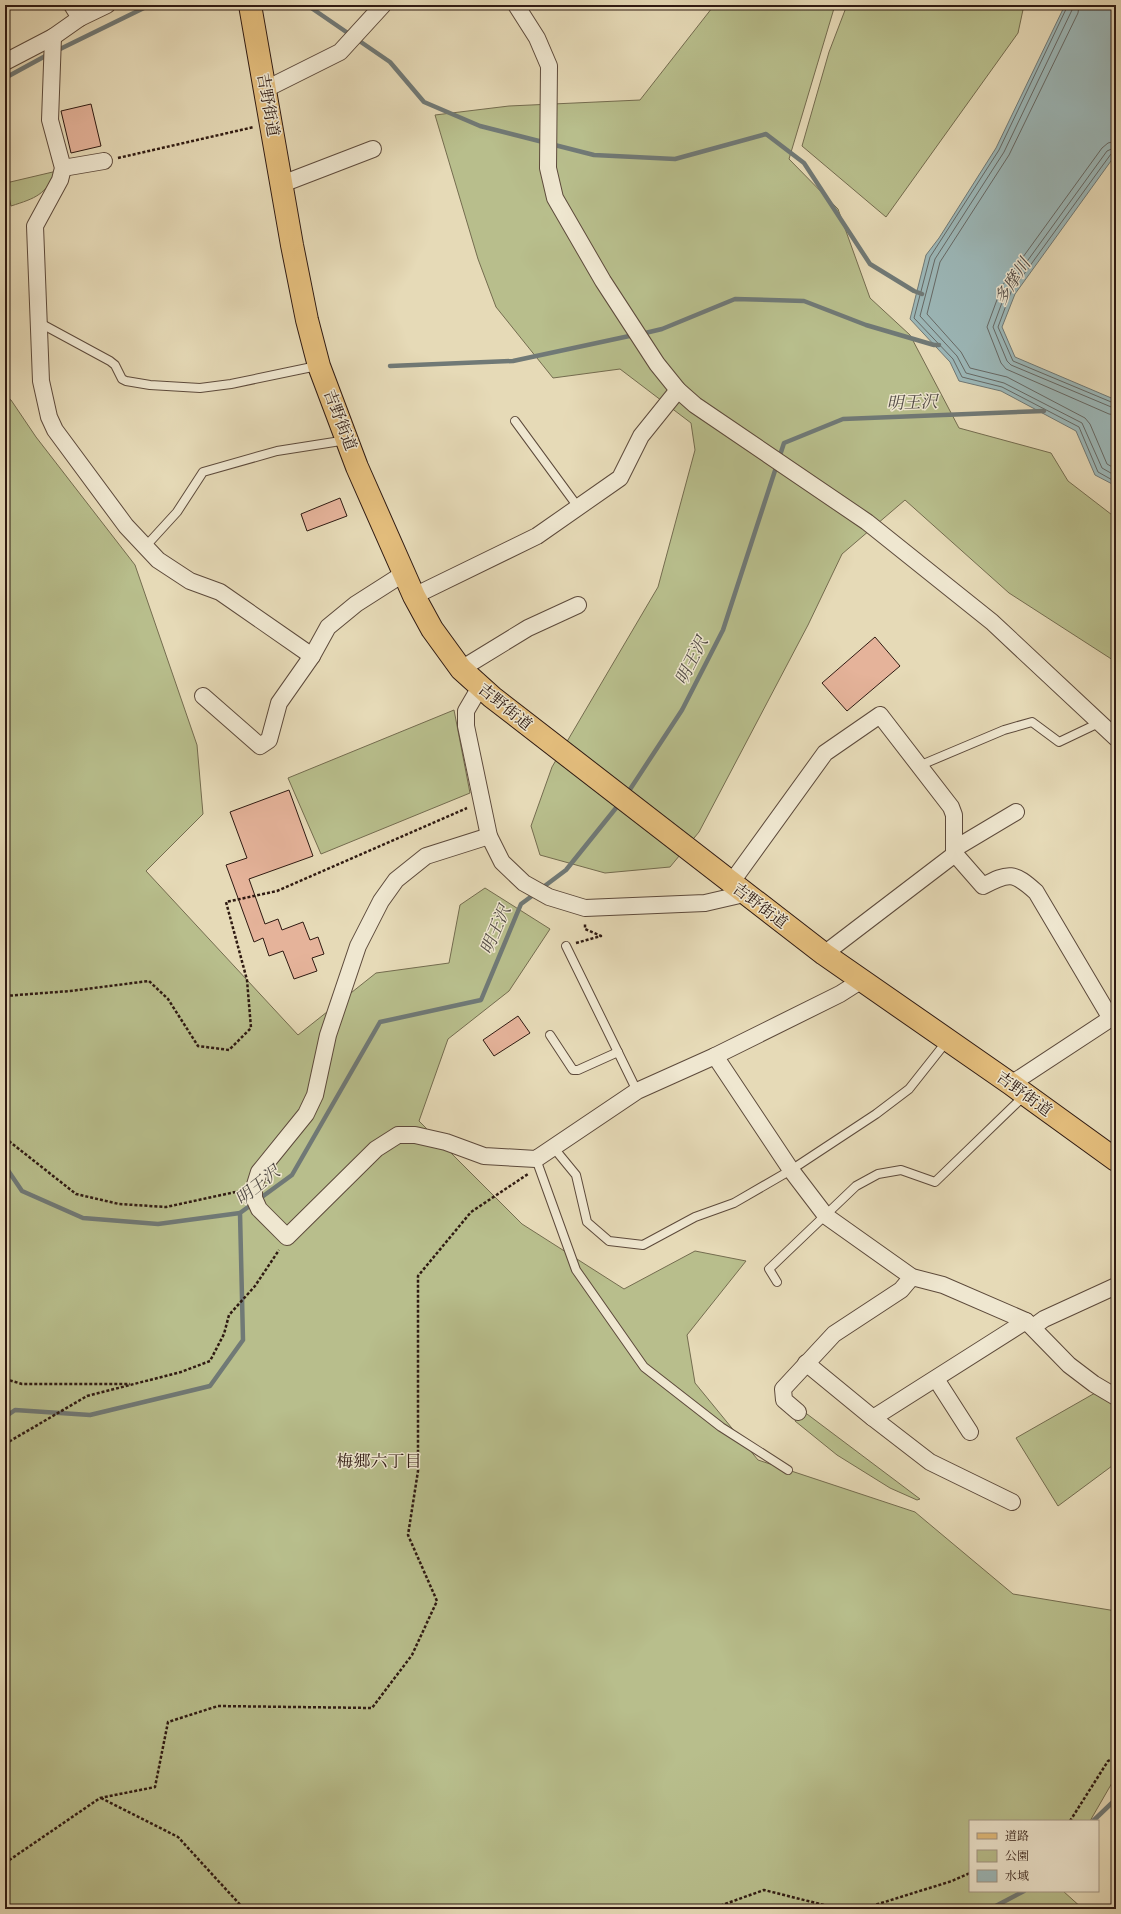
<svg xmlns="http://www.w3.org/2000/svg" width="1121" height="1914" font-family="'Libre Bodoni','Noto Serif JP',serif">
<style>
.green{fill:#b8be8c;stroke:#746c4f}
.water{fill:#9cb8b9;stroke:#707976}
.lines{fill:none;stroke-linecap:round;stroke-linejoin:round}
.shore{stroke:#666966;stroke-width:1}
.stream{stroke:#707976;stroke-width:4.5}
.building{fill:#e5b39a;stroke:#2f1a12}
.service-casing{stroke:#5d4a3b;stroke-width:10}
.minor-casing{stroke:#5d4a3b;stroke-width:18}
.primary-casing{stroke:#2f1a12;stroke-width:24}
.path{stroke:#2f1a12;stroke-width:2.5;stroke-dasharray:3 2;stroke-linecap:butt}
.service{stroke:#efe7d0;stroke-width:8}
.minor{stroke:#efe7d0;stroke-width:16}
.primary{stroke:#e3bd7c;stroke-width:22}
.labels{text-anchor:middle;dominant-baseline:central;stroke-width:3;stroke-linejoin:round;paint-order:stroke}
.street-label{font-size:16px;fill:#2f1a12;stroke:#efe7d0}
.water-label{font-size:17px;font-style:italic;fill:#504944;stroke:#efe7d0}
.neighbourhood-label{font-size:17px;fill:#2f1a12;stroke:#efe7d0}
</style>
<rect width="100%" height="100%" fill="#e6dab7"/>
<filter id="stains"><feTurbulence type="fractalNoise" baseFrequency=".005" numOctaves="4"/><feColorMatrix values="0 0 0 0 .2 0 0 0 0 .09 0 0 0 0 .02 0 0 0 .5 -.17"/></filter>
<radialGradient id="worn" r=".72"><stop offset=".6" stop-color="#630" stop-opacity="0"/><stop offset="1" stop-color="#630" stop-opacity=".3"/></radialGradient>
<g class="green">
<path d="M 712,5 L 835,5 L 789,159 L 838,209 L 870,298 L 910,335 L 959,428 L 1051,453 L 1068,481 L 1116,518 L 1116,662 L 1009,593 L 905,500 L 842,554 L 808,625 L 699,832 L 670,867 L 605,873 L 540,855 L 531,826 L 552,767 L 658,587 L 695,450 L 691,423 L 620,369 L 553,378 L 496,307 L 478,259 L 435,115 L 509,106 L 640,100 L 712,8 Z"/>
<path d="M 847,5 L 1024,5 L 1018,33 L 886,217 L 802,146 L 829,52 Z"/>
<path d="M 57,171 C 45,195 36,198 11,206 L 6,183 Z"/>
<path d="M 5,396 L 11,400 L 36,437 L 135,565 L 197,745 L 203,814 L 146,871 L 298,1035 L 376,973 L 449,963 L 460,905 L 485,888 L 550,929 L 509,991 L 448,1039 L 419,1121 L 522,1224 L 624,1289 L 695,1251 L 746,1261 L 687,1335 L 695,1383 L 758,1460 L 915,1512 L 1013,1594 L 1116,1611 L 1116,1776 L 1090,1821 L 970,1821 L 970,1891 L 1063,1891 L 1083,1909 L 5,1909 Z"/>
<path d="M 454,710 L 470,793 L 321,854 L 288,778 Z"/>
<path d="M 1095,1393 L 1116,1406 L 1116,1463 L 1058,1506 L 1016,1438 Z"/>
<path d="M 803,1411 L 920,1499 L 917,1500 L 890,1488 L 837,1455 L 795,1421 Z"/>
</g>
<path class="water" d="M 1065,5 L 1116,5 L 1116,154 L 1015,294 L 1002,327 L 1015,357 L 1116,400 L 1116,486 L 1095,475 L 1076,431 L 1001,391 L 959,381 L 950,362 L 910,319 L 926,255 L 939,238 L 996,148 Z"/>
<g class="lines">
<g class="shore">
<path d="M 1068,5 L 999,150 L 930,257 L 914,318 L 953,359 L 962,377 L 1002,387 L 1079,427 L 1098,472 L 1116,482"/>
<path d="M 1073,5 L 1072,10 L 1004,152 L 935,259 L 920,316 L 957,356 L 966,373 L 1004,383 L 1082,423 L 1102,468 L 1116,476"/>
<path d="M 1079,5 L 1078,13 L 1009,155 L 940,262 L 927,314 L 961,352 L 970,368 L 1007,377 L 1085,418 L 1090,424 L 1107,464 L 1116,469"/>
<path d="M 1116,141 L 1108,143 L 1102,148 L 1002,286 L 987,327 L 1001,363 L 1006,369 L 1109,414 L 1116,415"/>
<path d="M 1116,147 L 1107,151 L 1007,289 L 993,327 L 1007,361 L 1011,365 L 1116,409"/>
<path d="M 1116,152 L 1111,154 L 1100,169 L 1011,292 L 998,327 L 1013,361 L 1116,404"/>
</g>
<g class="stream">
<path d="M 307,5 L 390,62 L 424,102 L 480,126 L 594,155 L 675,159 L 766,134 L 804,163 L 870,264 L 914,291 L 922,294"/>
<path d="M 56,51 L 150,5"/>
<path d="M 5,78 L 49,54"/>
<path d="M 641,334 L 662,329 L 735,299 L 804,301 L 866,325 L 934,345 L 939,345"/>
<path d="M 390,366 L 513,361 L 634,335"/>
<path d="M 627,794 L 682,710 L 723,630 L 784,443 L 843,419 L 1044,411"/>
<path d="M 542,888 L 566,870 L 620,803"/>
<path d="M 5,1166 L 22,1191 L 83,1218 L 158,1224 L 240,1213"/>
<path d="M 5,1417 L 15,1410 L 90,1415 L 210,1386 L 243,1340 L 240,1213 L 292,1175 L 380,1022 L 481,1000 L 521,904 L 536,893"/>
<path d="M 1093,1821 L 1116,1799"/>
<path d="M 990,1909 L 1024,1891"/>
</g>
</g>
<g class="building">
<path d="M 91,104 L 101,146 L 71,153 L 61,111 Z"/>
<path d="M 340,498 L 347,516 L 307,531 L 301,514 Z"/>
<path d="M 875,637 L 900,666 L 847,711 L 822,683 Z"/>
<path d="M 289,790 L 313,856 L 249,879 L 265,924 L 278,919 L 282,930 L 303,922 L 310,940 L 318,937 L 324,954 L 312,958 L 317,971 L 294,979 L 283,951 L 269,956 L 263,938 L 254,942 L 226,865 L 247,858 L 230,812 Z"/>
<path d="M 518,1016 L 530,1033 L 494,1056 L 483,1040 Z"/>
</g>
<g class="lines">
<g class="service-casing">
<g id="service">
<path d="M 38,322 L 110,361 L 115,365 L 122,379 L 126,381 L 150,385 L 200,388 L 231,384 L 317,366"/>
<path d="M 515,421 L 578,507"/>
<path d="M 145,547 L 177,512 L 203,472 L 277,451 L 347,440"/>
<path d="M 921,765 L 1004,730 L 1032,722 L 1059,742 L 1101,722"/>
<path d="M 566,946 L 637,1091"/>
<path d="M 550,1035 L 573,1070 L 578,1070 L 618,1052"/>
<path d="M 553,1147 L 576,1175 L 587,1222 L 609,1241 L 643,1245 L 695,1217 L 734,1203 L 791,1170 L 876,1114 L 909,1089 L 947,1041"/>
<path d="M 536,1159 L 576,1270 L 644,1367 L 721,1427 L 788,1470"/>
<path d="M 777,1282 L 769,1269 L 856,1186 L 878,1174 L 901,1170 L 935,1182 L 1024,1096"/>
</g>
</g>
<g class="minor-casing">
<g id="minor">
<path d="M 72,5 L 80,18"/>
<path d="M 516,5 L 537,38 L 549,66 L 548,168 L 555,198 L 603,281 L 657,364 L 678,390 L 695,405 L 867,522 L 992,622 L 1116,738"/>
<path d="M 53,37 L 50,120 L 63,168 L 60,180 L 35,226 L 41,381 L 49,417 L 55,430 L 126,526 L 158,560 L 190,581 L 220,592 L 312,656 L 328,627 L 356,604 L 403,574"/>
<path d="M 5,62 L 53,37 L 80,18 L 107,5"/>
<path d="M 266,89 L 340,52 L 383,5"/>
<path d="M 63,168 L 104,161"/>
<path d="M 282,184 L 373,149"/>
<path d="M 414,596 L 537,536 L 620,478 L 641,436 L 678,390"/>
<path d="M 461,669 L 528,628 L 578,605"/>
<path d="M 480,687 L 466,711 L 466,726 L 489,836 L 502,862 L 524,883 L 549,897 L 585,908 L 705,903 L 744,894"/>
<path d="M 203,696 L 260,746 L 269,740 L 279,703 L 312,656"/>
<path d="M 489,836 L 426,856 L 396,880 L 381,901 L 358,946 L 328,1035 L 315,1095 L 306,1114 L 259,1172 L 254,1188 L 254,1198 L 259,1209 L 287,1237 L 376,1149 L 398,1135 L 415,1135 L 446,1142 L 484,1156 L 536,1159 L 637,1091 L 715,1056 L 840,994 L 862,980"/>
<path d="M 954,849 L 1016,812"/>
<path d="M 731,883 L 825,753 L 880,715 L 951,807 L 954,815 L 954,849 L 955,854 L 983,886 C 1009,872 1014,872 1036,892 L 1110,1017"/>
<path d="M 824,954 L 955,854"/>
<path d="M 715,1056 L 791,1170 L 826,1216 L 912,1277 L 943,1285 L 1026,1321 L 1069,1365 L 1094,1384 L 1116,1397"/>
<path d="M 1011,1084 L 1116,1015"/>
<path d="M 1033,1327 L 1044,1319 L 1116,1286"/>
<path d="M 806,1363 L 873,1418 L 930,1462 L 1012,1502"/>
<path d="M 936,1379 L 970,1432"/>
<path d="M 798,1412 L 784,1400 L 783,1389 L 834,1334 L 901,1290 L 912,1277"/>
<path d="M 873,1418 L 1026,1321"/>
</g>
</g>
<g class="primary-casing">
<path id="primary" d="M 250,5 L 292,245 L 307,320 L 319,366 L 357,467 L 414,596 L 432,629 L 461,669 L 492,697 L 824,954 L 1011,1084 L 1116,1160"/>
</g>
<g class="path">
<path d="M 118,158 L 254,127"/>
<path d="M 576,943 L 601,936 L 585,929 L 585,923"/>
<path d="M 5,996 L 70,991 L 149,981 L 168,999 L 198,1046 L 229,1050 L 251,1028 L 247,980 L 226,902 L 277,891 L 467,808"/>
<path d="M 5,1138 L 76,1194 L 119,1204 L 166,1207 L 240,1191"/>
<path d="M 5,1379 L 22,1384 L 130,1384"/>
<path d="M 5,1444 L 87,1396 L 181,1372 L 210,1361 L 224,1334 L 229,1315 L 255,1286 L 279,1250"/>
<path d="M 101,1798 L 178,1837 L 244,1909"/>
<path d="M 1070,1821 L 1108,1761 L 1116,1757"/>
<path d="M 5,1863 L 100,1798 L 155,1787 L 168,1722 L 218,1706 L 372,1708 L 412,1655 L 437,1601 L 408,1535 L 418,1471 L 418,1276 L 471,1212 L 528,1174"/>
<path d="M 711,1909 L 764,1890 L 840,1909"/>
<path d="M 862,1909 L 952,1881 L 970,1873"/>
</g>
<use href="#service" class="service"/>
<use href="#minor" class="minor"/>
<use href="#primary" class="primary"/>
</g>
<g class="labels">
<g class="street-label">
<text transform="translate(268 105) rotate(80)">吉野街道</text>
<text transform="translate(340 420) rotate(69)">吉野街道</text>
<text transform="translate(505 707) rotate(39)">吉野街道</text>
<text transform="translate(760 906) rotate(37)">吉野街道</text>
<text transform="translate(1024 1094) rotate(36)">吉野街道</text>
</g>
<g class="water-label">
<text transform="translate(1013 282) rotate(-57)">多摩川</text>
<text transform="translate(912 403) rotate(-2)">明王沢</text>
<text transform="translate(692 661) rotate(-63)">明王沢</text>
<text transform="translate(496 930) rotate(-67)">明王沢</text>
<text transform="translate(258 1186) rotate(-39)">明王沢</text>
</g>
<g class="neighbourhood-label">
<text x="379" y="1462">梅郷六丁目</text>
</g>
</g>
<rect width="1121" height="1914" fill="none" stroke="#e6dab7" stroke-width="20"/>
<rect x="6" y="6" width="1109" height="1902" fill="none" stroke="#2f1a12" stroke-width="2"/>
<rect x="10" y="10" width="1101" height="1894" fill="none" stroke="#2f1a12"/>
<rect x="969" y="1820" width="130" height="72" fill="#efe7d0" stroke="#a29584"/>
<rect x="977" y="1833" width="20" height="6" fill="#e3bd7c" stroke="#a29584"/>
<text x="1005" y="1840" font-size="12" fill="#2f1a12">道路</text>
<rect x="977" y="1850" width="20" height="12" fill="#b8be8c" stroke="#a29584"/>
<text x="1005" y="1860" font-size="12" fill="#2f1a12">公園</text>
<rect x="977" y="1870" width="20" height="12" fill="#9cb8b9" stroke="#a29584"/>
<text x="1005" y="1880" font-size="12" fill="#2f1a12">水域</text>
<rect width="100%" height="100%" filter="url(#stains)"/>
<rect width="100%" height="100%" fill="url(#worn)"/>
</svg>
